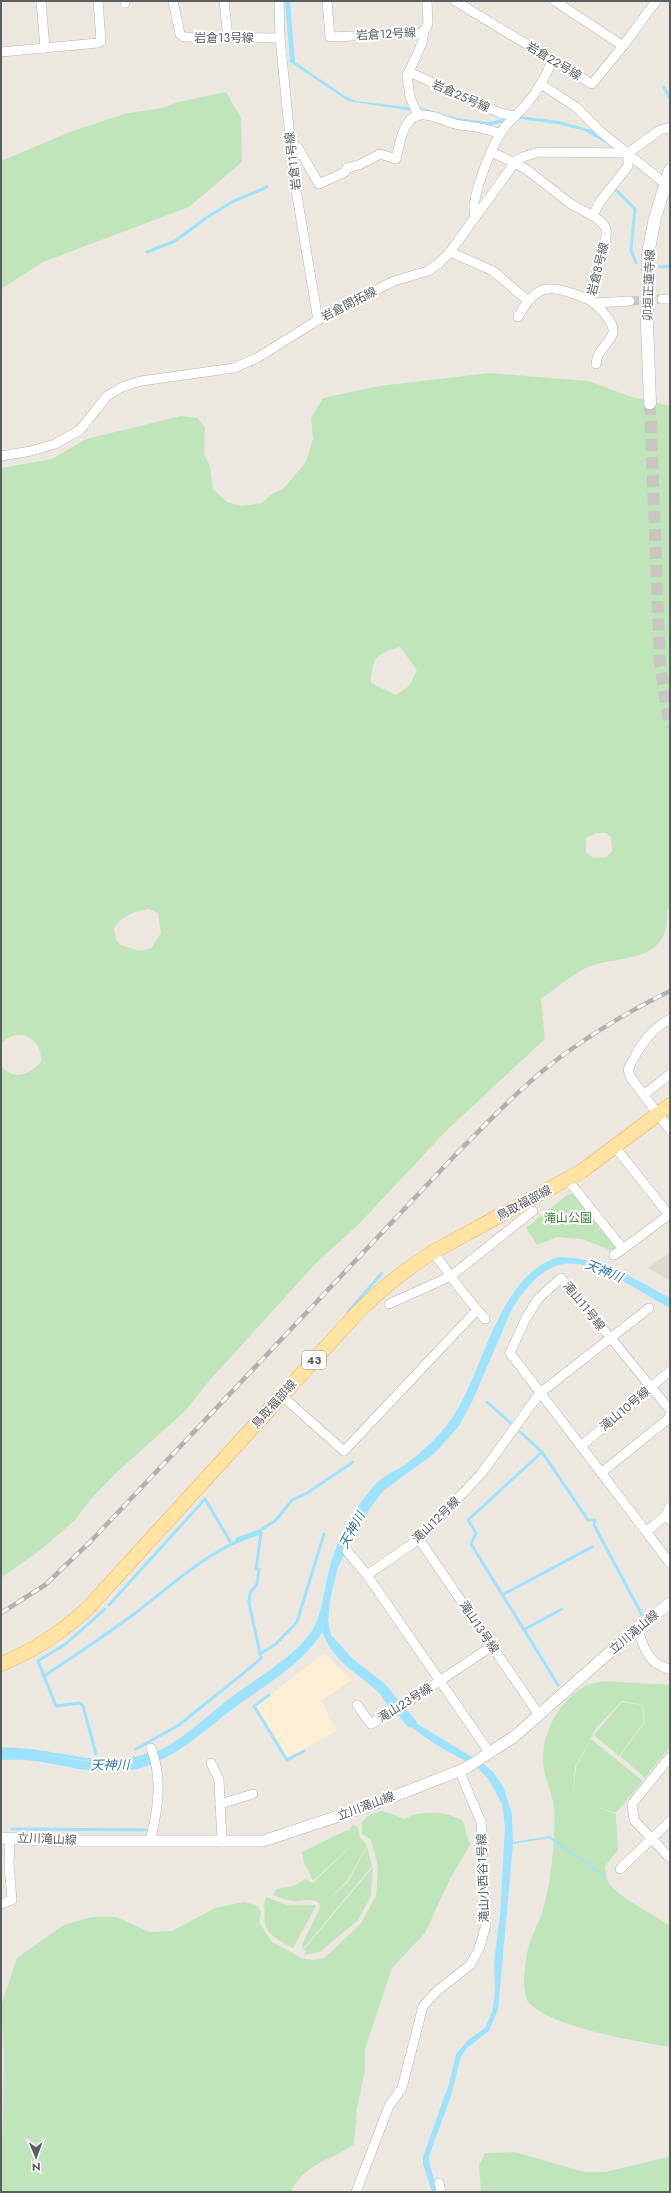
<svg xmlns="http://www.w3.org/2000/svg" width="671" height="2193" font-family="Jost,'Noto Sans JP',sans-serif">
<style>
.commercial{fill:#feeed3}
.education{fill:#ded9d1}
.green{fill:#c1e5bb;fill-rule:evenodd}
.water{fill:#9de2ff}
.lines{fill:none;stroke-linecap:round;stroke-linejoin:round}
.stream{stroke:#9de2ff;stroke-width:3}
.minor-tunnel{stroke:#c7c6c0;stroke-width:9;stroke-dasharray:9 4.5;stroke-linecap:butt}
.secondary-tunnel{stroke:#c7c6c0;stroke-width:12;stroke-dasharray:12 6;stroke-linecap:butt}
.minor-casing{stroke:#b3b7bb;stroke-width:10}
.tertiary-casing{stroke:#b3b7bb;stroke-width:12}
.secondary-casing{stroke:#b2b7bb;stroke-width:13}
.primary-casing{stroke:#f3af52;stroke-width:15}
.minor{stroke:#fff;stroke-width:9}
.tertiary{stroke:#fff;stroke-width:11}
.secondary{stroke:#fff;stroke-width:12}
.primary{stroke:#ffe3a2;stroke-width:14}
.rail-casing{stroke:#b0b1b1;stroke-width:4.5}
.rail{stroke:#fff;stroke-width:3;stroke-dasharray:9;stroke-linecap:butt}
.labels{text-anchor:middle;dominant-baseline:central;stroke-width:4;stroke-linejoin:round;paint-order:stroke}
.shield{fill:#fff;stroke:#8b8e90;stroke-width:1}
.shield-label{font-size:11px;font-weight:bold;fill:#595e61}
.street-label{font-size:12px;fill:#595e61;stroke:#fff}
.park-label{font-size:12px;fill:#3b8634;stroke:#fff}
.water-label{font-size:13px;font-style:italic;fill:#36789f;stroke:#fff}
</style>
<rect width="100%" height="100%" fill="#ece8e0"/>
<path class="commercial" d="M 324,1653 L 352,1680 L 321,1701 L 337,1730 L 287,1759 L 256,1706 Z"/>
<path class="education" d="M 670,1252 L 670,1281 L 648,1268 Z"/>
<g class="green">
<path d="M 226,92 L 241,118 L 242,162 L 189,207 L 43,262 L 1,289 L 1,161 L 70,132 L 124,114 L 162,108 L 178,102 Z"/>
<path d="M 490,373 L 588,381 L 632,397 L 670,406 L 670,908 L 667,910 C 671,966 618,954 586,968 C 571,975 555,989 541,999 L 545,1039 L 447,1130 L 358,1225 L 317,1262 L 209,1381 L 185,1411 L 116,1473 L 90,1500 L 75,1520 L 43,1548 L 1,1578 L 1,1066 C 15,1081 29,1075 41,1062 C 43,1038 18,1025 1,1044 L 1,468 L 52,459 L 86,439 L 181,416 L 198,418 L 205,428 L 204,454 L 210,466 L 213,489 L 227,502 L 242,506 L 262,503 L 272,494 L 283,489 L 306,462 L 313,439 L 311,418 L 323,398 L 379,386 ZM 400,647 L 417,670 L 409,686 L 396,695 L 371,683 C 372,657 376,654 400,647 ZM 596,833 L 606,833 L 611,837 L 612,851 L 606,857 L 593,858 L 586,852 L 586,838 ZM 149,909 L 158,913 L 161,933 L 151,948 L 140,951 L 121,945 L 116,940 L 114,929 C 121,916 134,911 149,909 Z"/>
<path d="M 573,1194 L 618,1249 L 613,1251 L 582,1239 L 557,1237 L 537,1245 L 526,1228 L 567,1195 Z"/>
<path d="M 604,1681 L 670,1685 L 670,1747 L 645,1778 L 620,1756 L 645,1722 L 643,1705 L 622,1701 L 597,1727 L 575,1767 L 573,1794 L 593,1806 L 616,1814 L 618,1850 L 605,1866 C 606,1870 606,1878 608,1882 C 616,1896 655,1915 670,1926 L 670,2047 C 635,2041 555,2028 530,2004 C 520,1995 525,1961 528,1949 C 532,1934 540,1921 544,1906 C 551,1883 556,1831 554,1807 C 552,1792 544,1778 543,1763 C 541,1733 560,1699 587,1685 C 592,1683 599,1682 604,1681 Z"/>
<path d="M 622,1702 L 642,1705 L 644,1722 L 619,1756 L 594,1735 Z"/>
<path d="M 591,1739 L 643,1781 L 616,1813 L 593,1806 L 573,1794 L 576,1767 Z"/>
<path d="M 381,1811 L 390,1813 L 404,1819 C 420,1810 447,1811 463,1821 L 470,1845 L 451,1877 L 425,1933 L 392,1968 L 365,2049 L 365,2070 L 357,2108 L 354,2144 C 330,2162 305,2162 291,2192 L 1,2192 L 4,2057 L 1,2006 L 17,1958 L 64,1925 L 91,1917 L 116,1917 L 150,1932 L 172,1931 L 215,1908 L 244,1902 L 256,1905 L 261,1912 L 259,1922 L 272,1942 L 302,1958 L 312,1960 L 324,1958 L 332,1951 L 361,1923 L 376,1896 L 378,1867 L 375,1854 L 370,1839 L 362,1834 L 362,1822 L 369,1815 Z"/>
<path d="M 353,1824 L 358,1828 L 360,1837 L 313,1881 L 304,1863 L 302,1852 L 347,1830 L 349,1831 Z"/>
<path d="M 360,1837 L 367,1845 L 347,1881 L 327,1901 L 348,1882 L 367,1846 L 372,1866 L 303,1949 L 302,1944 L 320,1908 L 319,1903 C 311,1897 302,1902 293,1901 C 286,1900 280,1898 273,1895 L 276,1889 L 294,1886 L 305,1879 L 313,1883 Z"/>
<path d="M 373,1867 L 371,1896 L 358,1920 L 320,1952 L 304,1955 L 306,1951 L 303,1950 L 306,1947 Z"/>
<path d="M 266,1897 L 288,1905 L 315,1905 L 315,1908 L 293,1948 C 275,1939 261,1932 265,1910 L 263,1907 Z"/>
<path d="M 514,2152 L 585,2172 L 605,2172 L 668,2157 L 670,2155 L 670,2192 L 481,2192 L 479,2165 L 485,2153 Z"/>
</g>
<g class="water">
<path d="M 285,1 L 290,1 L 295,62 L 345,96 L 356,101 L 425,109 L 457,118 L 488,122 L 519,116 L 559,121 L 595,131 L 616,149 L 585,131 L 557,124 L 520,119 L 487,126 L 456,122 L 432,114 L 348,101 L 290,62 Z"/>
<path d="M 559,1257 C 602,1258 633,1278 670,1298 L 670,1308 C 643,1294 595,1259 564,1264 C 541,1267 522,1292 511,1311 L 472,1402 L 458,1427 L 435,1453 L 383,1491 L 364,1516 L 338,1567 L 331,1595 L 328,1621 L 331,1635 L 353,1659 L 385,1684 L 417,1722 L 416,1723 L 485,1765 L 493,1772 L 503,1786 L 512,1814 L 513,1842 L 550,1836 L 605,1876 L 604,1877 L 549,1838 L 513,1844 L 498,2010 L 489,2031 L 467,2048 L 461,2056 L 451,2096 L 429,2156 L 430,2166 L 438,2192 L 432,2192 L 423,2164 L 423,2157 L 449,2084 L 456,2054 L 468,2040 L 485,2028 L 492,2012 L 495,1992 L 494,1963 L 500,1916 L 505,1827 L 502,1804 L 489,1780 L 479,1769 L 435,1744 L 411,1727 L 409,1728 C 402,1719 398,1715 390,1708 C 385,1704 383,1696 377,1691 C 353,1669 336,1665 322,1632 C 304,1663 267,1684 238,1705 C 201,1732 167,1769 118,1772 C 79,1774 41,1756 1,1760 L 1,1750 C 47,1748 96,1772 139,1759 C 172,1749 199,1723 225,1702 C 250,1682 296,1657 313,1629 C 323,1611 324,1589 329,1570 C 337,1539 353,1510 373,1487 C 381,1477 393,1472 403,1466 C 424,1451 444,1432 457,1410 C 485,1364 501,1273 559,1257 Z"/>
</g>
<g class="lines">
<g class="stream">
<path d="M 664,87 L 670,99"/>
<path d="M 615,189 L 635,209 L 631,250 L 636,263"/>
<path d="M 147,252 L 175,241 L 206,218 L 232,202 L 267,187"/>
<path d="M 660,267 L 670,266"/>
<path d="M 348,1312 L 382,1273"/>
<path d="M 487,1402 L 513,1425"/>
<path d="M 520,1432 L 542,1452 L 588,1520 L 595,1520 L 594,1525 L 642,1615"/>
<path d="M 542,1452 L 468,1520 L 476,1533 L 471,1544 L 558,1685"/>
<path d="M 237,1539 L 259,1531 L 275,1521 L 292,1500 L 307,1493 L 353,1462"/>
<path d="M 504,1594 L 592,1547"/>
<path d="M 109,1605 L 205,1499 L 230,1541"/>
<path d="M 525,1629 L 562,1609"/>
<path d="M 44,1676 C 74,1656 105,1636 134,1614 C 170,1587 215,1544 261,1533 L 256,1569 L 259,1569 L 257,1584 L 250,1593 L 249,1603 L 260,1654"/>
<path d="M 269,1695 L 254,1706 L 287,1760 L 304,1751"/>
<path d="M 1,1749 C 54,1747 98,1773 150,1754"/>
<path d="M 136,1749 L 179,1725 L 257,1662 L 261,1658 L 260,1654 L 276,1644 L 297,1622 L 324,1534"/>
<path d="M 96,1754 L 83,1706 L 80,1703 L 56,1706 L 38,1661 L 67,1643 L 105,1609"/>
<path d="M 12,1829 L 149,1830"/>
</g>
<path class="minor-tunnel" d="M 630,301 L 662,299"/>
<path class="secondary-tunnel" d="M 650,403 L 660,665 L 670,727"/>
<g class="minor-casing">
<g id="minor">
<path d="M 41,1 L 45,48"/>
<path d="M 125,1 L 125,3"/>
<path d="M 173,1 L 180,34 L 184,37 L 280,38"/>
<path d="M 224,1 L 228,38"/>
<path d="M 279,1 L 280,38 L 294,178 L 318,320"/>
<path d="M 327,1 L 330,37 L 423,33 L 423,41 L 407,76 L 410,97 L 418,116"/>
<path d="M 455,1 L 592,84 L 623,46 L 656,1"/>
<path d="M 555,1 L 623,46"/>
<path d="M 423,33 L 428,24 L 427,1"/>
<path d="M 1,52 L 98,43 L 101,41 L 98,1"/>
<path d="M 409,72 L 500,113 L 515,116"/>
<path d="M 541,84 L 576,107 L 601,132 L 669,187"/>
<path d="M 290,141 L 299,149 L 319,184 L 345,172 L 347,168 L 359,165 L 380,154 L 396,159 C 400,144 403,112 425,115 C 436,116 445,121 455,124 C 471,127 485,127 500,134"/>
<path d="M 492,152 L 526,169 L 571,204 L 593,216"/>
<path d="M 475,218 C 469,201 490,151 500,134 C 506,123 518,114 526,105 C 538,91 545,76 553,60"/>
<path d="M 450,252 L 493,271 L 528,301"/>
<path d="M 662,299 L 670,299"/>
<path d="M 594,303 L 630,301"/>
<path d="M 518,317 C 539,279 552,286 588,299"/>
<path d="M 596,364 C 598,341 626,339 606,316 C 601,309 596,304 588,299 C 592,285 609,242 606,229 C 604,223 599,220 593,216 L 599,203 L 628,166 L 628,153"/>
<path d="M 1,456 L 31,451 L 55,444 L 80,430 L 107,396 L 122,387 L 141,381 L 234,368 L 257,358 L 318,320 L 394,281 L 428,271 L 438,264 L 450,252 L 516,161 L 523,157 L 539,152 L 628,153 L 660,130 L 670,127"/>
<path d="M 670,1019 C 650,1029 637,1050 628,1070 L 631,1078 L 670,1130"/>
<path d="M 644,1095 L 670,1074"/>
<path d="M 615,1147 L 669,1215"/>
<path d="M 567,1179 L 623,1249 L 670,1214"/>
<path d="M 433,1252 L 464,1294 L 485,1319"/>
<path d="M 614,1255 L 623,1249"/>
<path d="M 389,1304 L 451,1276 L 533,1211"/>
<path d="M 282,1396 L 344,1451 L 477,1310"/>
<path d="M 670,1410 L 561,1278 L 538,1299 L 526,1318 L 510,1353 L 670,1563"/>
<path d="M 581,1446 L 670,1371"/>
<path d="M 601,1473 L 668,1419 L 670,1415"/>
<path d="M 670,1507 L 665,1516 L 670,1520"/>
<path d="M 646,1532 L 665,1516"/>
<path d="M 419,1539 L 539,1715"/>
<path d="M 347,1551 L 367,1575"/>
<path d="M 637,1628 C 643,1646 649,1666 670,1669"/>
<path d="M 357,1705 L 371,1724 L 405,1704 L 492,1646"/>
<path d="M 489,1752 L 367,1575 L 419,1539 L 481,1474 L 540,1393 L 649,1308"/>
<path d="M 670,1757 L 632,1804 L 634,1820 L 670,1858"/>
<path d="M 211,1763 L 219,1780 L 222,1842"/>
<path d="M 220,1804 L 253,1794"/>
<path d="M 150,1841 C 158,1810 163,1779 151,1748"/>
<path d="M 620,1869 L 670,1821"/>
<path d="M 1,1904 L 12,1900 L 9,1864 L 10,1838"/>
<path d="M 439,2183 L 441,2192"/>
<path d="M 356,2192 L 389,2106 L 402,2088 L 423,2006 L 437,1991 L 470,1965 L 479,1949 L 486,1925 L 481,1822 L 459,1770"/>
</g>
</g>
<g class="tertiary-casing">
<path id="tertiary" d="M 1,1838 L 71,1841 L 263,1841 L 372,1805 L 466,1768 L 515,1736 L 637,1628 L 670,1603"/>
</g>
<g class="secondary-casing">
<path id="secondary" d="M 650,403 L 647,324 L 648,253 L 655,218 L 670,170"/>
</g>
<g class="primary-casing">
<path id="primary" d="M 1,1664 C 34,1651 62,1632 88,1608 L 358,1312 C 381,1289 406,1269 433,1252 L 582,1171 L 670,1105"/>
</g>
<use href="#minor" class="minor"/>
<use href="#tertiary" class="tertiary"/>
<use href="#secondary" class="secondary"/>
<use href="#primary" class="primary"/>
<g class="rail-casing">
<path id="rail" d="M 1,1613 L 45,1585 L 90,1542 L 459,1151 C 492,1118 525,1083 563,1055 C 596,1031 633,1009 670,991"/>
</g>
<use href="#rail" class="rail"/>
</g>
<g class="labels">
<rect class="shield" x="302" y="1351" width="24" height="18" rx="3"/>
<g class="shield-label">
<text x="314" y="1360">43</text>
</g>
<g class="street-label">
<text transform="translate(386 34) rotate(-3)">岩倉12号線</text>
<text x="224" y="38">岩倉13号線</text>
<text transform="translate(554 61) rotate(31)">岩倉22号線</text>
<text transform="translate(461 96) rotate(24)">岩倉25号線</text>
<text transform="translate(293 161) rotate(-97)">岩倉11号線</text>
<text transform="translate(598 269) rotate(-76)">岩倉8号線</text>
<text transform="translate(649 285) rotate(-88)">卯垣正蓮寺線</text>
<text transform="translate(349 304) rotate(-27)">岩倉開拓線</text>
<text transform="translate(524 1203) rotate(-28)">鳥取福部線</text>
<text transform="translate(584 1306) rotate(51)">滝山11号線</text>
<text transform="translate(274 1404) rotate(-48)">鳥取福部線</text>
<text transform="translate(625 1409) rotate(-40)">滝山10号線</text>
<text transform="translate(436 1520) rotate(-44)">滝山12号線</text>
<text transform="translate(479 1627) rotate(56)">滝山13号線</text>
<text transform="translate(634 1632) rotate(-40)">立川滝山線</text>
<text transform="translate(405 1703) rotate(-32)">滝山23号線</text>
<text transform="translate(366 1806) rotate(-20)">立川滝山線</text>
<text transform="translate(47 1839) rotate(2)">立川滝山線</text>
<text transform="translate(483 1878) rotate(-92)">滝山小西谷1号線</text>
</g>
<g class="park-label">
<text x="568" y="1218">滝山公園</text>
</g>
<g class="water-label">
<text transform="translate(604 1271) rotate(22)">天神川</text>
<text transform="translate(352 1530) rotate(-61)">天神川</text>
<text transform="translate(110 1765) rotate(-1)">天神川</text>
</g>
</g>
<rect width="671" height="2193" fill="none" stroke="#595e61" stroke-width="4"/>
<g transform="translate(36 2157) rotate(179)" stroke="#ffffff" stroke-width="3" paint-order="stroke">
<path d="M0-3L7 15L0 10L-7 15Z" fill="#595e61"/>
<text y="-6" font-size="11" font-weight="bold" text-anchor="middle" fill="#595e61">N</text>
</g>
</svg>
